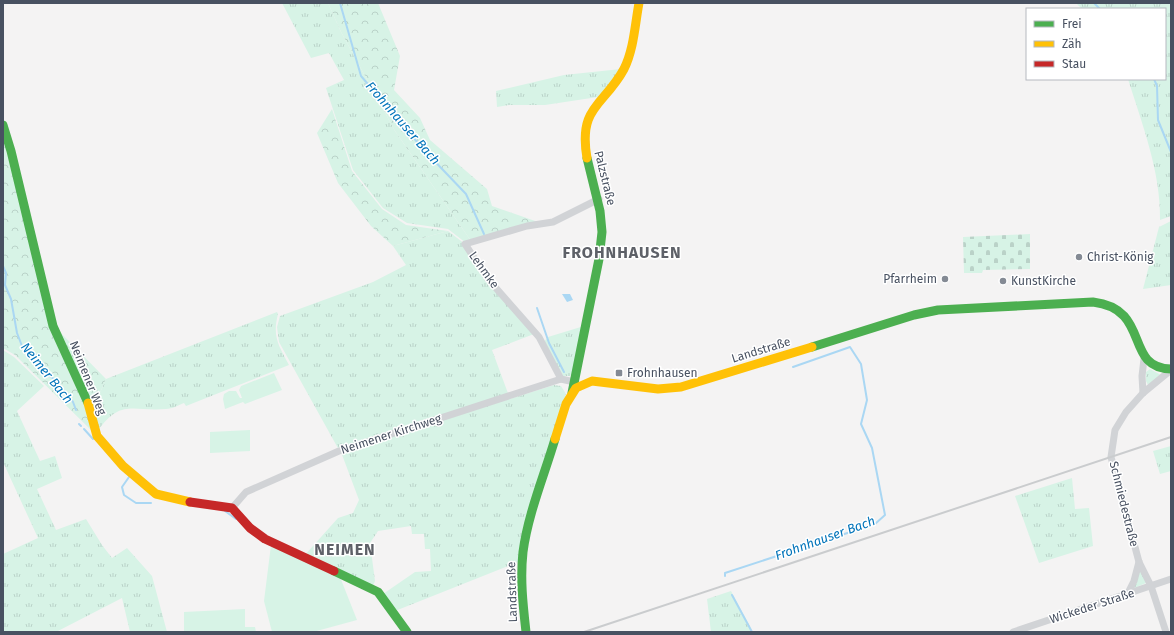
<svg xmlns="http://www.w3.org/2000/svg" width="1174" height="635" font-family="'Fira Sans',sans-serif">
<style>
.grass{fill:url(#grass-tufts)}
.forest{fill:url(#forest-crowns)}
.cemetery{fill:url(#cemetery-stones)}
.pitch{fill:#d7f3e6}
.water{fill:#aad7f3}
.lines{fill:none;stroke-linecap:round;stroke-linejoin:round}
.stream{stroke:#aad7f3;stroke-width:2}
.street{stroke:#d1d3d6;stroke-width:7}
.fast{stroke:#4caf50;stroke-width:9}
.slow{stroke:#ffc107;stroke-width:9}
.jam{stroke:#c62828;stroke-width:9}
.rail{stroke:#caccce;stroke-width:2}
.poi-dot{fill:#848a94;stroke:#fff;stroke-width:1.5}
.labels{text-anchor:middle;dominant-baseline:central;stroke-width:3;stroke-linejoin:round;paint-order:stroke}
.street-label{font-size:12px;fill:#485161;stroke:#fff}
.poi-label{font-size:12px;fill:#485161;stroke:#fff;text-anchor:start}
.water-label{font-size:13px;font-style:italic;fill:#0274ba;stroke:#fff}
.district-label{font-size:16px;font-weight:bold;letter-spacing:1px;fill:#5e6168;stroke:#fff}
</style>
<defs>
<pattern id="grass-tufts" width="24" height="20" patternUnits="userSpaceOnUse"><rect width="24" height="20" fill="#d7f3e6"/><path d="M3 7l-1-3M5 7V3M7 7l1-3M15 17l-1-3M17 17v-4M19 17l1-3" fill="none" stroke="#bad2c8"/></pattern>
<pattern id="forest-crowns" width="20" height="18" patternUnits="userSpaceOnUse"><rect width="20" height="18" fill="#d7f3e6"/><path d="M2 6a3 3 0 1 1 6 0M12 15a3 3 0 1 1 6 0" fill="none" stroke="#bad2c8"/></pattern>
<pattern id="cemetery-stones" width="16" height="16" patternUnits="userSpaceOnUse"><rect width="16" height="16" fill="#d7f3e6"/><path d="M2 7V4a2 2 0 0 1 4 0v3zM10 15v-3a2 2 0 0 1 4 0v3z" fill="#bad2c8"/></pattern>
</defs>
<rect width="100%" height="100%" fill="#f4f3f3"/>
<g class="grass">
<path d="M 282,3 L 328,3 L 341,32 L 395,131 L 471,241 L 466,243 L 448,229 L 407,223 L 383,208 L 353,170 L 326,88 L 344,80 L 329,53 L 311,58 Z"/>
<path d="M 1076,3 L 1171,3 L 1171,216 L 1160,220 C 1161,172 1142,124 1128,79 L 1165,79 L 1165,9 L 1082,9 Z"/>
<path d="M 621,69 L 598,97 L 545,105 L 509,105 L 497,107 L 496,91 L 564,75 Z"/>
<path d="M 1171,221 L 1171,285 L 1143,289 L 1159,227 Z"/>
<path d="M 448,231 L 465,244 L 534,334 L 492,350 L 509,396 L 339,450 L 279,342 L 277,327 L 280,316 L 373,282 L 406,265 L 393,246 Z"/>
<path d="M 277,312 L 278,314 C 272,337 279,346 289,365 L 186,406 L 184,403 C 179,405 172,409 166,409 C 132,412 121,398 97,432 L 90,406 L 95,404 L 106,379 Z"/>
<path d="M 584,326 L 574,371 L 570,376 L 563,376 L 543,343 L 548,337 Z"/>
<path d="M 3,350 L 14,357 L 44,386 L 17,411 L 40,461 L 55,456 L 62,478 L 37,489 L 56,530 L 86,519 L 102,545 L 112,558 L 127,548 L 152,576 L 167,632 L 130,632 L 122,598 L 56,632 L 3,632 L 3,554 L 38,538 L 3,462 Z"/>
<path d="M 1150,369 L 1161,375 L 1148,385 L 1146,381 L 1146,372 Z"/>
<path d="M 554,385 L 561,386 L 566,394 L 523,529 L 518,562 L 395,611 L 383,594 L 415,572 L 431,571 L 430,549 L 425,549 L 424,534 L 412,534 L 411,526 L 378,531 L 370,543 L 375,581 L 372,588 L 304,556 L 338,518 L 353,513 L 359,500 L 341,452 Z"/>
<path d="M 1171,446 L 1171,471 L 1160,474 L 1153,451 Z"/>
<path d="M 1072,478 L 1075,509 L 1089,508 L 1093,546 L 1039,563 L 1015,496 Z"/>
<path d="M 1142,570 L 1146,583 L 1132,589 L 1139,571 Z"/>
<path d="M 731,591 L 753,632 L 711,632 L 707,599 Z"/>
</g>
<g class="forest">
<path d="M 328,3 L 378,3 L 400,56 L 394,90 L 420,118 L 430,140 L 487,189 L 492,206 L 538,222 L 471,241 L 395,131 L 341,32 Z"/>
<path d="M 332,109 L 352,171 L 382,209 L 406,225 L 448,231 L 393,246 L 371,226 L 338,183 L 317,133 Z"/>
<path d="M 3,127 L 53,327 L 96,435 L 15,355 L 3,348 Z"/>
<path d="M 54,326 L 106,379 L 95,404 L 90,406 Z"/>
</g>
<path class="cemetery" d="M 1030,234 L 1030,269 L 983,270 L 982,273 L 964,273 L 963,237 Z"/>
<g class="pitch">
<path d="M 274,373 L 282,390 L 245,404 L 243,402 L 225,409 L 223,399 L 224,394 L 229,391 L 236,391 L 240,398 L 242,398 L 239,390 L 241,386 Z"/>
<path d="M 250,430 L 250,451 L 210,453 L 210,432 Z"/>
<path d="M 271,545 L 340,577 L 357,620 L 313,632 L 272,632 L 264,601 Z"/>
<path d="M 245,609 L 245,627 L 255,627 L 256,632 L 184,632 L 184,612 Z"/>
</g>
<path class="water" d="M 562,294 L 570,294 L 573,300 L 567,302 Z"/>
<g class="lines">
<g class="stream">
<path d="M 340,3 L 361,76 L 424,150 L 466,194 L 484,234"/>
<path d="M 1094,3 L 1100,9"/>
<path d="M 1154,79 L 1157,86 L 1158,120 L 1171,152"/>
<path d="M 3,266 L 6,273 L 5,285 L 11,299 L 17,333 L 22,346 L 32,352 L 48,375 L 54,379 L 73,402 L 76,410"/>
<path d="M 537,308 L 549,343 L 564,372"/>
<path d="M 79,424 L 81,426"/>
<path d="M 84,429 L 93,439"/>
<path d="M 129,477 L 122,487 L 124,495 L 136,503 L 151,503"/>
<path d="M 225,511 L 236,519"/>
<path d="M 725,576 L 725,573 L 875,524 L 885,515 L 872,448 L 861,424 L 867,400 L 861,364 L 850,347 L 793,367"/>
<path d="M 732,595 L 752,632"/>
</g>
<g class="street">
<path d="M 561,379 L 539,337 L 488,279 L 465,244 L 527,226 L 553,222 L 599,199"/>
<path d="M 1143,393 L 1142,376 L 1144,359"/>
<path d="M 232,508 L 246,492 L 339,451 L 561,379 L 574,382"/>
<path d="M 1127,595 L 1134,581 L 1139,562"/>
<path d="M 1013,632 L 1171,579"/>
<path d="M 1166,632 L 1151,586 L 1139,562 L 1111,457 L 1115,430 L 1126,412 L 1143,393 L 1171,370"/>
</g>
<g class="fast">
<path d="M 3,125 L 11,151 L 53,326 L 88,403"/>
<path d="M 812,347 L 914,315 L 938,310 L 1093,302 C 1152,309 1123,368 1171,369"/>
<path d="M 572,393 L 599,259 L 602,232 L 600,211 L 587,158"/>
<path d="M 334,571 L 378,592 L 407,632"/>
<path d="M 526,632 C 523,605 520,579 523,552 C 528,514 544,476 555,439"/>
</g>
<g class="slow">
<path d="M 587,158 C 578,106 604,106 624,69 C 634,49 635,24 639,3"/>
<path d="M 88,403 L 97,436 L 123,466 L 156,494 L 190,502"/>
<path d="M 555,439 L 566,404 L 576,388 L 592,381 L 658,389 L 681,387 L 812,347"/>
</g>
<path class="jam" d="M 190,502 L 232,508 L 250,528 L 265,539 L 334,571"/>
<path class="rail" d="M 584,632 L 1171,437"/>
</g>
<g class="poi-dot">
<circle cx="1079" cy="257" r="4"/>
<circle cx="945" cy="279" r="4"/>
<circle cx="1003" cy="281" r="4"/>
<rect x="615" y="369" width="8" height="8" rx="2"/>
</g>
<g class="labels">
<g class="street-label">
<text transform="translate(605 178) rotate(76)">Palzstraße</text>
<text transform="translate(484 270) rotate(54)">Lehmke</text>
<text transform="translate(761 350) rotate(-17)">Landstraße</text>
<text transform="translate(88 378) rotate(68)">Neimener Weg</text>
<text transform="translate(391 434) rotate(-18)">Neimener Kirchweg</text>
<text transform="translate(1124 504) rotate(76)">Schmiedestraße</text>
<text transform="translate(512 592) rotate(-92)">Landstraße</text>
<text transform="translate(1092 606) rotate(-18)">Wickeder Straße</text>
</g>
<g class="poi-label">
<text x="1087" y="257">Christ-König</text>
<text x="937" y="279" text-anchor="end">Pfarrheim</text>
<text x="1011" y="281">KunstKirche</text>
<text x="627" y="373">Frohnhausen</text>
</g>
<g class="water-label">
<text transform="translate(403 123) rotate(49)">Frohnhauser Bach</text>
<text transform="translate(47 373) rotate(51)">Neimer Bach</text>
<text transform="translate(825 538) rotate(-20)">Frohnhauser Bach</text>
</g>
<g class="district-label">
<text x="622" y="252">FROHNHAUSEN</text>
<text x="345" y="549">NEIMEN</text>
</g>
</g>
<rect width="1174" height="635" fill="none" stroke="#485161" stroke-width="8"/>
<rect x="1026" y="8" width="140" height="72" fill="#ffffff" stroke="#b6b9c0"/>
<rect x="1034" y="21" width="20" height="6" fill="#4caf50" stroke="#b6b9c0"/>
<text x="1062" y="28" font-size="12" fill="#485161">Frei</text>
<rect x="1034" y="41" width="20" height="6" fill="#ffc107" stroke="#b6b9c0"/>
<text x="1062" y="48" font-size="12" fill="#485161">Zäh</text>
<rect x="1034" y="61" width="20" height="6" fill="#c62828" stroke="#b6b9c0"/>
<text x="1062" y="68" font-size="12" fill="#485161">Stau</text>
</svg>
